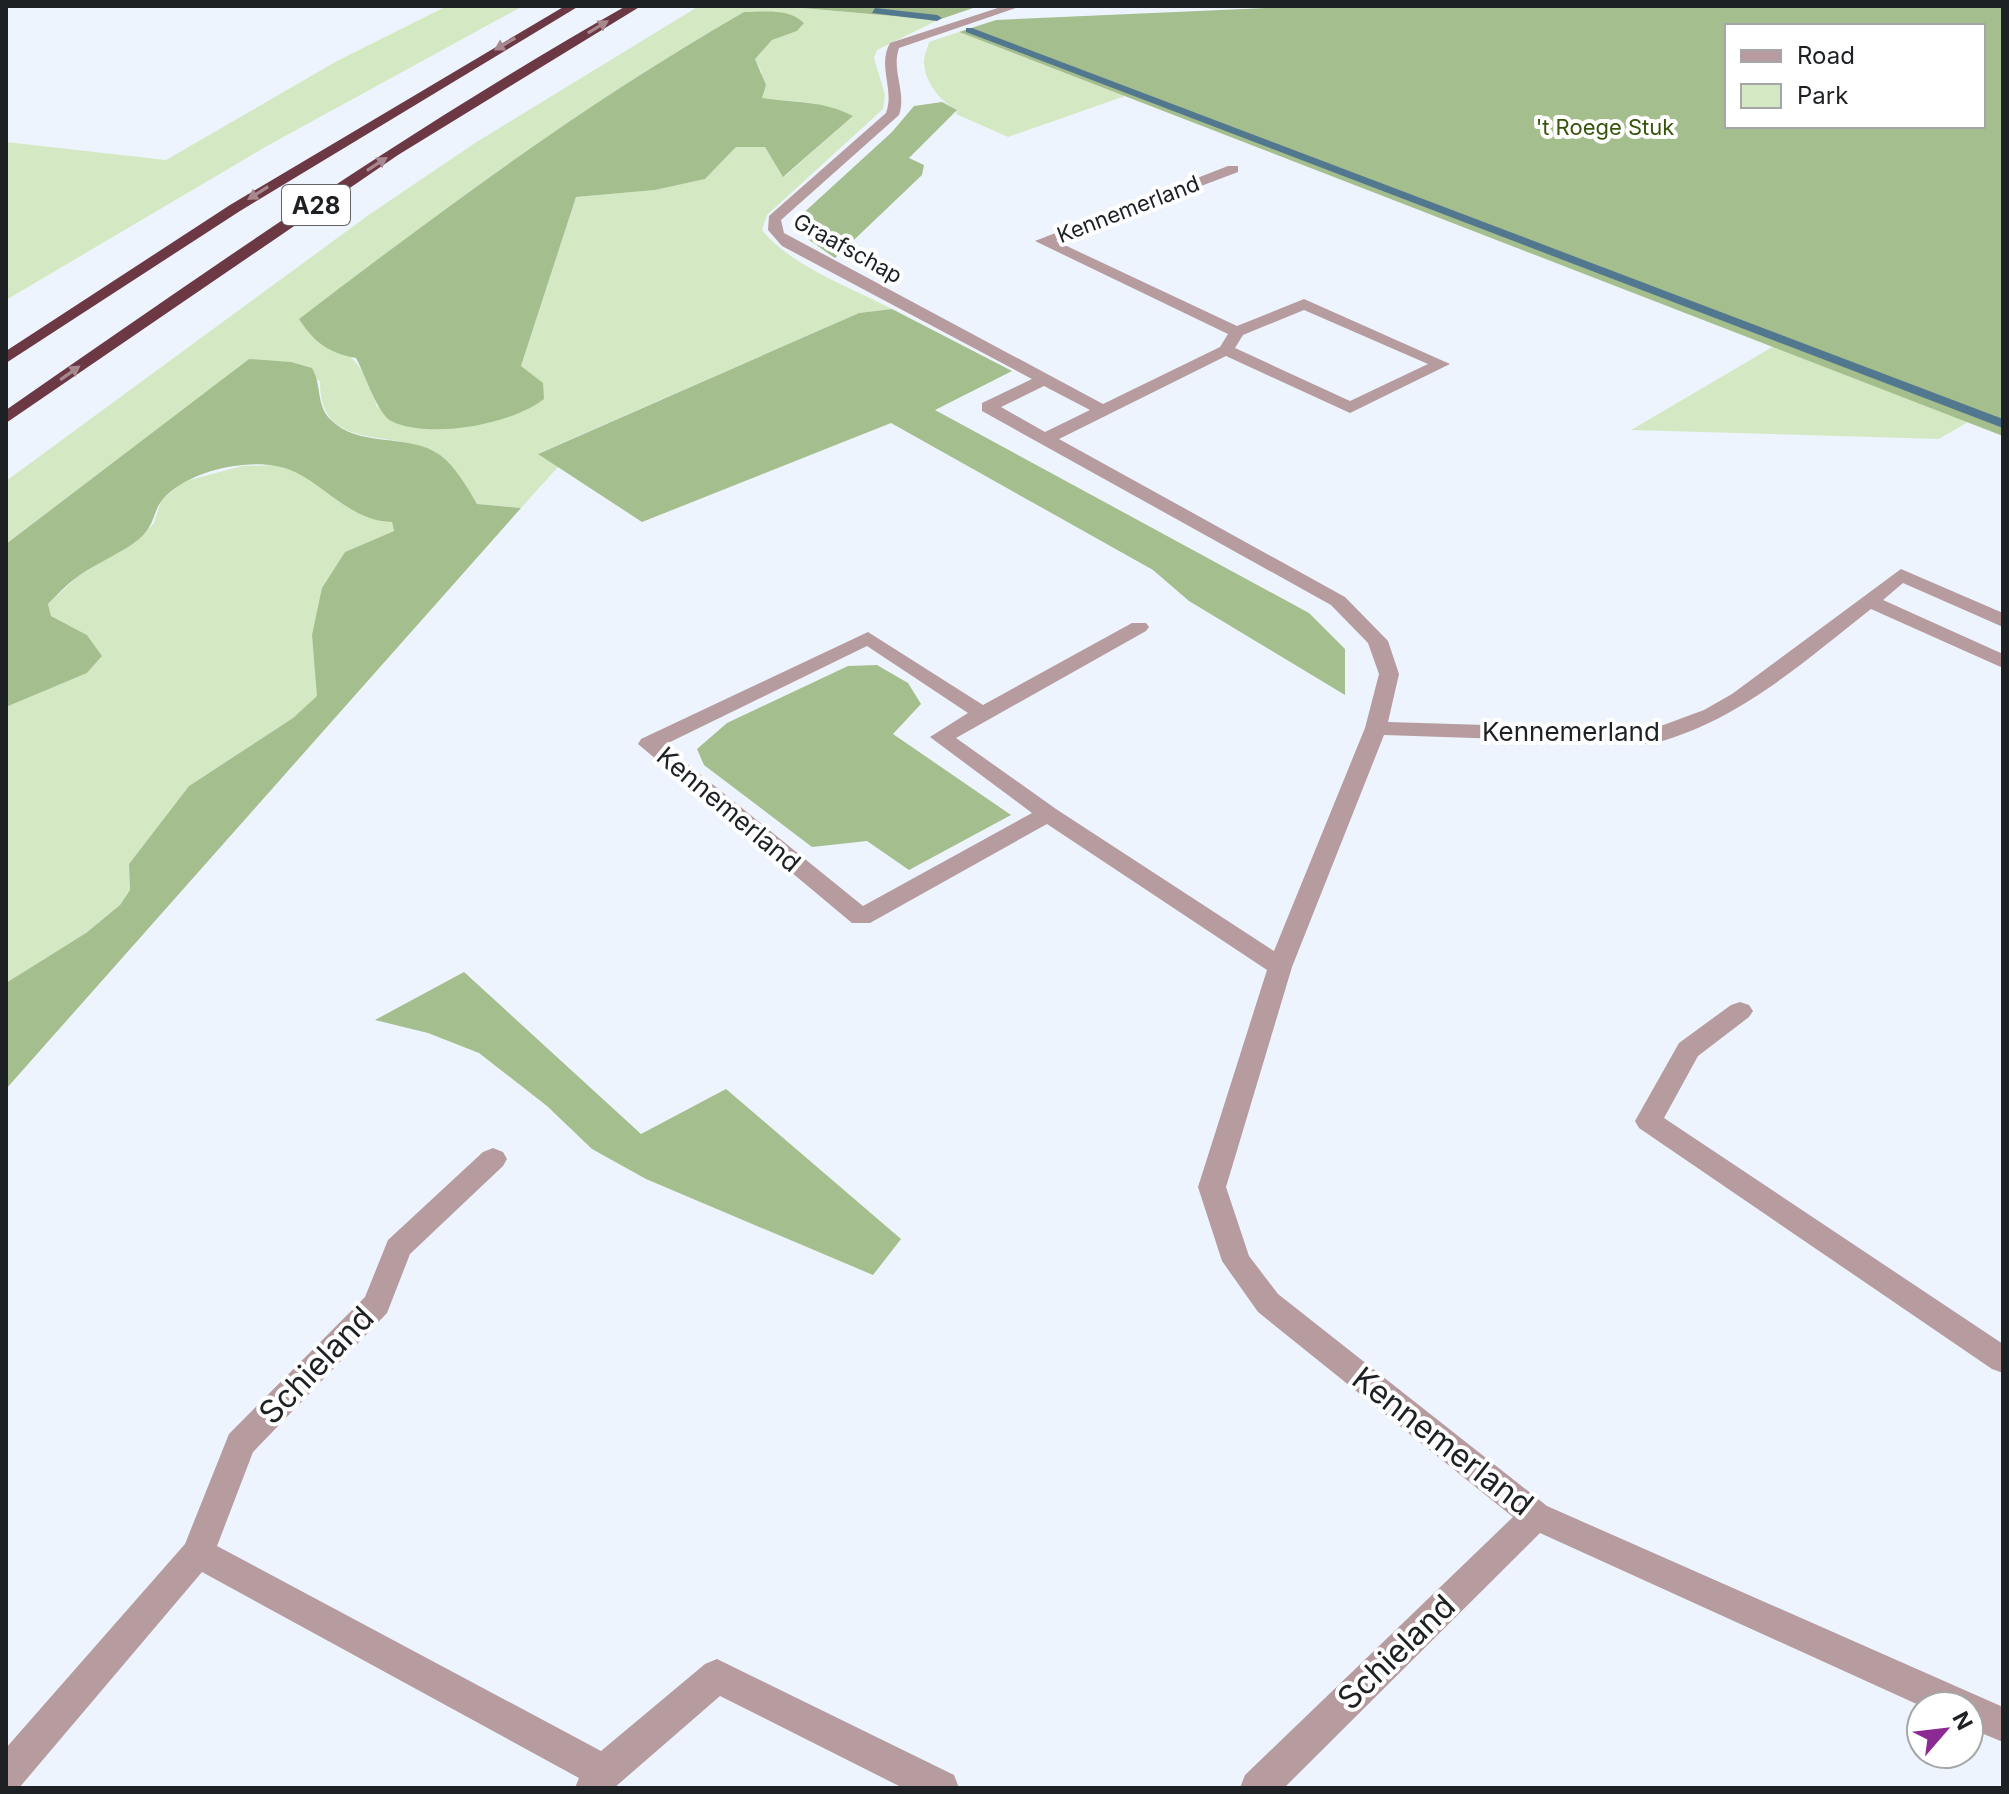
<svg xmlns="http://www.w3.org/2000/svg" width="2009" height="1794" font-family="Inter,sans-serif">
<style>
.green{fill:#d4e9c3;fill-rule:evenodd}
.forest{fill:#a5be8d;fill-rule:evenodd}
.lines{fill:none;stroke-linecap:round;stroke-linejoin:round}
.stream{fill:#52788f;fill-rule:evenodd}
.minor{fill:#b69b9f;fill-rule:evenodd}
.highway{fill:#6c3843;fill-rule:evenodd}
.oneway{fill:#a7888e}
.labels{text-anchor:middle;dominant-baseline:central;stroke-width:8;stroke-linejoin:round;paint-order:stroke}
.far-park-label{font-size:22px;fill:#37550c;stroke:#fff}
.far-street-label{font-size:22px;fill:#1e2124;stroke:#fff}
.shield{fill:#fff;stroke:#626466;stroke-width:2}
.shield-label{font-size:24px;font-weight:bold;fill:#1e2124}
.street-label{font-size:26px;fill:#1e2124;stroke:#fff}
.near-street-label{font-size:32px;fill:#1e2124;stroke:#fff}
</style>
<rect width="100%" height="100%" fill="#edf4fd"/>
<g class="green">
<path d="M 447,6 L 523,6 L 267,146 L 6,300 L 6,142 L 166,160 L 337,61 Z"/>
<path d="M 699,6 L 780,6 L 938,20 L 877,50 L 874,58 L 885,95 L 883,109 L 767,215 L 762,230 C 792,267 850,287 892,309 L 859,313 L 539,453 L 558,467 L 521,508 L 477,504 C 466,487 456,466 439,455 C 397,426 319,456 320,381 L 249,359 L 6,544 L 6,481 L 370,214 L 475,143 ZM 744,12 L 804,22 L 797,31 L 772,40 L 755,59 L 762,73 L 762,99 C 795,102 822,100 852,117 L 784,177 L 765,147 L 736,147 L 705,179 L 655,190 L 576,197 L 521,366 L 377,407 C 366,358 338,346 299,319 C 443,209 587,102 744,12 Z"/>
<path d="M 959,32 L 1125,96 L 1008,137 L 956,114 L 957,110 C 941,102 924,82 924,61 C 924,56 928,47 929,42 Z"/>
<path d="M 1774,346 L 1968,422 L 1939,439 L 1631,430 Z"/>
<path d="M 274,465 L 292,470 L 392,522 L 394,531 L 345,552 L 312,635 L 318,696 L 293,718 L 189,786 L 129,864 L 130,890 L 120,905 L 86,933 L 6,983 L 6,707 L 87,673 L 102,656 L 87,635 L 51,616 L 48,604 L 77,577 L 138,540 L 154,523 L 161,501 L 182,482 L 242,466 Z"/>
</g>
<g class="forest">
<path d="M 780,6 L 979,6 L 938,20 Z"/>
<path d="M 1313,6 L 2003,6 L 2003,436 L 959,32 L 996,20 ZM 1727,26 L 1983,26 L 1983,126 L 1727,126 Z"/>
<path d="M 744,12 C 764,12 789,8 804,23 L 797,31 L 772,40 L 755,59 L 766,85 L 762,98 C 795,103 822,100 853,116 L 783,177 L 765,147 L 736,147 L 705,179 L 655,190 L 576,197 L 521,366 L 543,383 L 544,399 C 513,424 429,440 391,421 C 377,413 365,374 356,358 C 328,353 314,342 299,319 C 443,209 587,102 744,12 Z"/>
<path d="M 942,102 L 957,110 L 909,158 L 924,165 L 922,175 L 835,258 L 802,235 L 795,225 L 799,217 L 892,132 L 914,106 Z"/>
<path d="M 892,309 L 1012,371 L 935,410 L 1309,613 L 1345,649 L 1345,695 L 1189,601 L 1153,570 L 891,423 L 642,522 L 538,454 L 859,313 Z"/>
<path d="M 249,359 L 291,362 L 312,368 C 322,385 316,405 330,419 C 358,449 408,432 440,455 C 456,467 467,487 477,504 L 521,508 L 6,1089 L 6,983 L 86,933 L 120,905 L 130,890 L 129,864 L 189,786 L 293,718 L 317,696 L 312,635 L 322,588 L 345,552 L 394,531 L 392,522 C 352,521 328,488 295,472 C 259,454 189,469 163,499 C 152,512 156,525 138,540 C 121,553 99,562 80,575 C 68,583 58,594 48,604 L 51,616 L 87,635 L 102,656 L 87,673 L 6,707 L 6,544 Z"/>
<path d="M 877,665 L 908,683 L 921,704 L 893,734 L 1011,815 L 909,870 L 867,841 L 812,847 L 704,765 L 697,749 L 727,723 L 848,666 Z"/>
<path d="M 464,972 L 641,1134 L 726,1089 L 901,1239 L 873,1275 L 646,1179 L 592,1149 L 547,1106 L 479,1053 L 428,1033 L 375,1020 Z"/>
</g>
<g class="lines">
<g class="stream">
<path d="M 875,8 L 937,15 L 942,18 L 937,21 L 872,13 Z"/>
<path d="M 966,28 L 972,28 L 2003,419 L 2003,428 L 966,32 Z"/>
</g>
<g class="minor">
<path d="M 1004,6 L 1022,6 L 899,48 C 891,71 907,92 899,115 L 781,220 L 784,233 L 1103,404 L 1220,347 L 1228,334 L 1035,241 L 1228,166 L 1238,166 L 1238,172 L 1056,241 L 1237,326 L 1304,299 L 1450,364 L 1350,413 L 1226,356 L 1059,439 L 1345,597 L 1388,641 L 1399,674 L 1388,722 L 1650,730 L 1704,710 L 1732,694 L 1901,569 L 2003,613 L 2003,627 L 1903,583 L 1883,600 L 2003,654 L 2003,668 L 1871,609 C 1802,663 1738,722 1651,744 L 1384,735 L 1292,967 L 1226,1187 L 1249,1256 L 1278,1294 L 1547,1506 L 2003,1707 L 2003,1742 L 1969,1728 L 1969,1706 L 1921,1706 L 1540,1533 L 1284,1788 L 1240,1788 L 1245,1775 L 1513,1517 L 1258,1312 L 1222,1261 L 1198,1187 L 1267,970 L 1047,824 L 870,923 L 852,923 L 638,744 L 641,739 L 868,632 L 983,705 L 1132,623 L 1146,623 L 1149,627 L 1146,631 L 956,738 L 1056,809 L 1274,951 L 1365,728 L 1379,674 L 1368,643 L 1331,605 L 982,411 L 982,403 L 1032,379 L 782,246 L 768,230 L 769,216 L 886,113 C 895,90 877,66 890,43 ZM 1304,310 L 1428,364 L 1350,401 L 1235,348 L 1243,335 ZM 1044,386 L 1090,410 L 1045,432 L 1001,407 ZM 867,646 L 968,713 L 930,737 L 1032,813 L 863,906 L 664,745 Z"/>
<path d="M 1740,1002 L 1749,1005 L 1753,1011 L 1749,1017 L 1698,1056 L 1664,1118 L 2003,1344 L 2003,1373 L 1992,1369 L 1639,1128 L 1635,1121 L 1679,1043 L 1731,1005 Z"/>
<path d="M 493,1148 L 503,1152 L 507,1159 L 503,1166 L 410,1254 L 387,1313 L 253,1452 L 217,1546 L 601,1751 L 705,1664 L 717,1659 L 954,1775 L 959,1788 L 903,1788 L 720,1696 L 614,1788 L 575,1788 L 579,1778 L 202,1572 L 19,1788 L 6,1788 L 6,1748 L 185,1544 L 229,1434 L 365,1297 L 388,1240 L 483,1152 Z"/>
</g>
<g class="highway">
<path d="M 565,6 L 579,6 L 240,211 L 6,363 L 6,351 L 230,205 Z"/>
<path d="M 626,6 L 641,6 L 398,155 L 6,423 L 6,410 C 209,269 411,128 626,6 Z"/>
</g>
</g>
<defs><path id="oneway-solid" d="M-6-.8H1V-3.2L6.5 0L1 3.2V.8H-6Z" transform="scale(2)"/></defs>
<g class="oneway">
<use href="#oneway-solid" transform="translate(598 27) rotate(-31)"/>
<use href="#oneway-solid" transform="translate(505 44) rotate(150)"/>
<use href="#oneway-solid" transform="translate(377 164) rotate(-33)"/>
<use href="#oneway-solid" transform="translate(258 193) rotate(148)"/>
<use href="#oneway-solid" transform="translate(70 373) rotate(-35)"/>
</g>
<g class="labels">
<g class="far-park-label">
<text x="1605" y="127">'t Roege Stuk</text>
</g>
<g class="far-street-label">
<text transform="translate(1128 209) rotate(-21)">Kennemerland</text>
<text transform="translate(848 248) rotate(29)">Graafschap</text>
</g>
<rect class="shield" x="282" y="185" width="68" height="40" rx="6"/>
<g class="shield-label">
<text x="316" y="205">A28</text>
</g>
<g class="street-label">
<text x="1571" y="731">Kennemerland</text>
<text transform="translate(729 809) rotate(40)">Kennemerland</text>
</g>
<g class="near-street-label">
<text transform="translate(316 1365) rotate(-46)">Schieland</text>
<text transform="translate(1443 1441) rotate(38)">Kennemerland</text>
<text transform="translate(1396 1652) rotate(-44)">Schieland</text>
</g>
</g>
<rect width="2009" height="1794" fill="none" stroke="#1e2124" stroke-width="16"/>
<rect x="1725" y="24" width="260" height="104" fill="#ffffff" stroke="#a5a6a7" stroke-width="2"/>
<rect x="1741" y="50" width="40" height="12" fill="#b69b9f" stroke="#a5a6a7" stroke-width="2"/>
<text x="1797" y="64" font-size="24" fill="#1e2124">Road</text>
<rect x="1741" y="84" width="40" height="24" fill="#d4e9c3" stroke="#a5a6a7" stroke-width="2"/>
<text x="1797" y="104" font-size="24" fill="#1e2124">Park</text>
<g transform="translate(1945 1730) rotate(62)"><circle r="38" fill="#ffffff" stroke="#a5a6a7" stroke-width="2"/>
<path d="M0-6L14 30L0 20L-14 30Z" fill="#8c2a93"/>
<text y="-12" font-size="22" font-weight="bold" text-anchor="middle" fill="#1e2124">N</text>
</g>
</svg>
